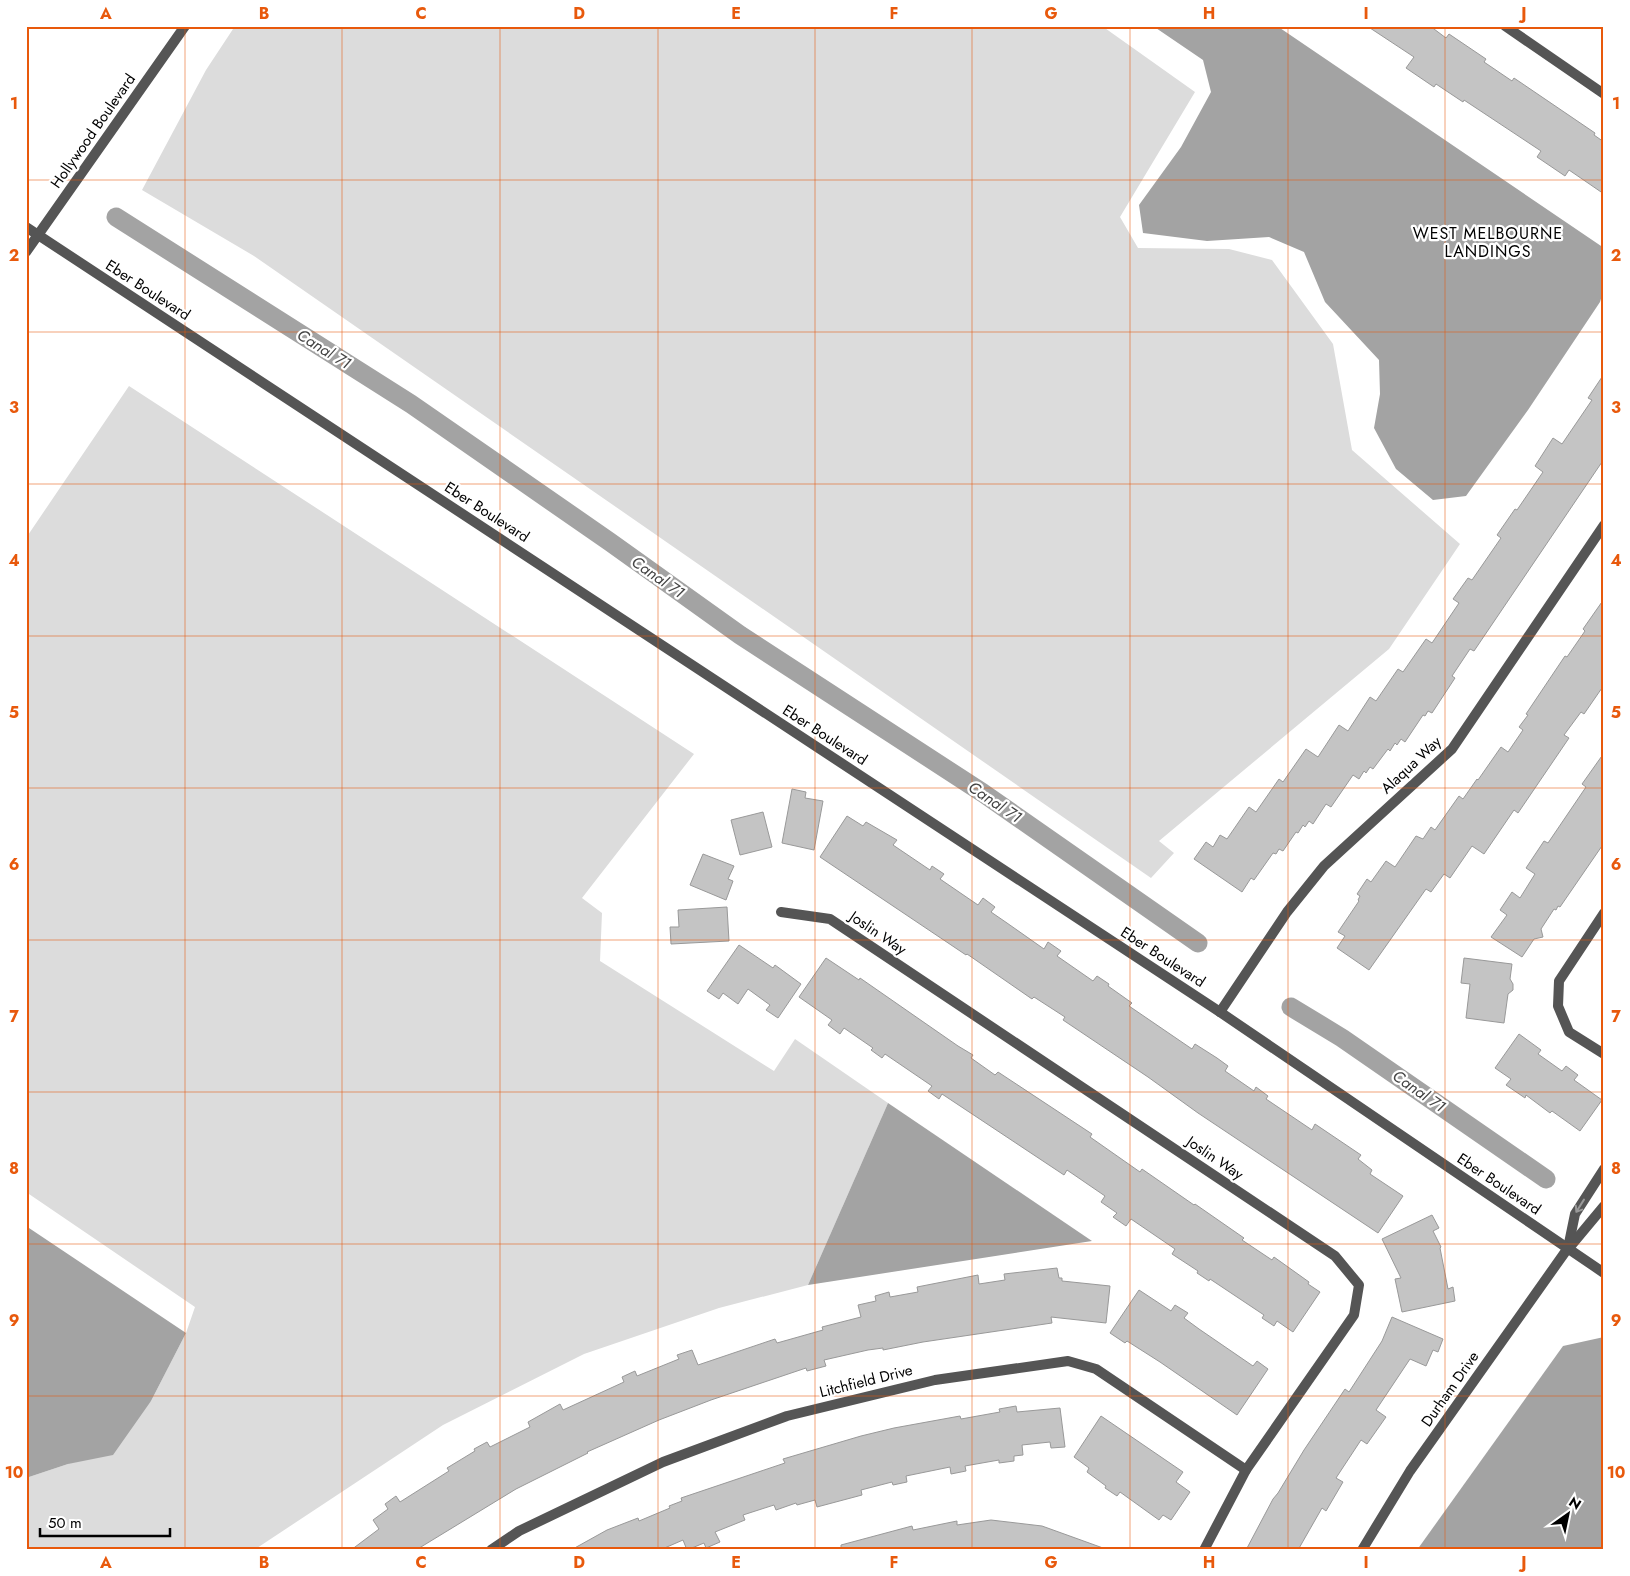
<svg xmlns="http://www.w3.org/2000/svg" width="1630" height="1576" font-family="Jost,sans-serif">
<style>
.green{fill:#dcdcdc}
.water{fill:#a3a3a3}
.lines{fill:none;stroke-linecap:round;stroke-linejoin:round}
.canal{stroke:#a3a3a3;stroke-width:19}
.building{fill:#c4c4c4;stroke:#999}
.minor{stroke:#555;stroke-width:10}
.tertiary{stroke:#555;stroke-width:10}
.oneway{stroke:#999}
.grid{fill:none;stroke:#e8590c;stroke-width:1;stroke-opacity:0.55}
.labels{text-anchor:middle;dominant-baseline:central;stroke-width:4.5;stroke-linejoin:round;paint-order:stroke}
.street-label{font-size:15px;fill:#000;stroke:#fff}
.neighbourhood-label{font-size:16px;letter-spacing:1px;fill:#000;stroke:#fff}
.water-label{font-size:16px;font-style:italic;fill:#444;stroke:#fff}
.neatline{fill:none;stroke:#e8590c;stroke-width:2}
.grid-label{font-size:16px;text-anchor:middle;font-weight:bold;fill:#e8590c}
</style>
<rect width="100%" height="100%" fill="#fff"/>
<g class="green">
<path d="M 235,26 L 1102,26 L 1195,92 L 1120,217 L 1138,248 L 1229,249 L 1272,260 L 1333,344 L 1352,450 L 1460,544 L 1389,649 L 1159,841 L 1174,853 L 1151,878 L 254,256 L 142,190 L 206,70 Z"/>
<path d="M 129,386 L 694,754 L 582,898 L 602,913 L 600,961 L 774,1071 L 795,1039 L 888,1103 L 808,1285 L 719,1308 L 584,1354 L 443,1425 L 254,1550 L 26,1550 L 26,1478 L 68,1464 L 151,1401 L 186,1333 L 195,1307 L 26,1192 L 26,538 Z"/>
</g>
<g class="water">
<path d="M 1153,26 L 1277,26 L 1604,248 L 1604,289 L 1600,302 L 1528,410 L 1466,496 L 1433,500 L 1396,469 L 1374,428 L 1380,394 L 1379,360 L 1325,302 L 1304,252 L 1269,237 L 1207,241 L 1143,233 L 1139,205 L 1181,147 L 1211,92 L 1203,60 Z"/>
<path d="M 888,1103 L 1092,1241 L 808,1285 Z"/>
<path d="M 26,1226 L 186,1333 L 151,1401 L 113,1455 L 68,1464 L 26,1478 Z"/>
<path d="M 1604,1337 L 1604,1550 L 1417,1550 L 1563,1346 Z"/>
</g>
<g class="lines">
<g class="canal">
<path d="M 116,217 L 411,404 L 610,542 L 740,635 L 983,793 L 1198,943"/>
<path d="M 1291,1007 L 1342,1038 L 1546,1179"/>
</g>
</g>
<g class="building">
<path d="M 1367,26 L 1430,26 L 1446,38 L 1449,34 L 1486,59 L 1484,62 L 1512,81 L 1514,78 L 1595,133 L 1594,135 L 1604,142 L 1604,194 L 1569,170 L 1565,176 L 1537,157 L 1541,151 L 1464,100 L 1463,102 L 1436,84 L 1434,87 L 1406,68 L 1414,57 Z"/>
<path d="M 1604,374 L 1604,459 L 1474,651 L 1470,649 L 1452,676 L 1455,678 L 1432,713 L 1428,711 L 1425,716 L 1423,715 L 1405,742 L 1401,739 L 1397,745 L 1395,743 L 1390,751 L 1388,749 L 1373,769 L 1370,767 L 1366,773 L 1364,771 L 1359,779 L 1353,775 L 1331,807 L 1326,804 L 1313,824 L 1309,821 L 1305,827 L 1303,825 L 1298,833 L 1296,832 L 1283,851 L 1279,849 L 1276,854 L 1273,853 L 1254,880 L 1251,878 L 1242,892 L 1194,859 L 1206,842 L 1213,847 L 1220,835 L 1227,839 L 1249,807 L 1256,812 L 1279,779 L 1283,782 L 1306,749 L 1318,757 L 1339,725 L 1348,731 L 1370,697 L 1376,701 L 1398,669 L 1403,672 L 1426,639 L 1432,643 L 1459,603 L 1453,599 L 1468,578 L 1472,580 L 1501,538 L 1497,535 L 1515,509 L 1517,510 L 1543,472 L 1535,466 L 1553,438 L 1562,444 L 1592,400 L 1588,398 Z"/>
<path d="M 1604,599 L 1604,685 L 1584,714 L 1581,712 L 1564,735 L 1569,738 L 1518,813 L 1514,810 L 1484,854 L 1472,846 L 1450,878 L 1444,874 L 1431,892 L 1426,889 L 1369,970 L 1337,948 L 1345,936 L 1338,932 L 1359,901 L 1358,900 L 1360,896 L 1357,894 L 1367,879 L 1371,882 L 1386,861 L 1395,867 L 1416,836 L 1423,839 L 1431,827 L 1435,830 L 1459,796 L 1463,799 L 1477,779 L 1478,780 L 1501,747 L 1508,752 L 1523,730 L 1519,727 L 1528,715 L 1526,714 L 1565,656 L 1567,657 L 1585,631 L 1583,629 Z"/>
<path d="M 1604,753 L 1604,843 L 1560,907 L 1558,906 L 1556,910 L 1554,909 L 1541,929 L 1543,937 L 1534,939 L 1522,957 L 1491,937 L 1507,915 L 1500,910 L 1512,892 L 1520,898 L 1535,874 L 1526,868 L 1544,841 L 1548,843 L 1586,787 L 1582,784 Z"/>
<path d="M 792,789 L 806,792 L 805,798 L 823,801 L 814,850 L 782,843 Z"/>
<path d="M 763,812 L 772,847 L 740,855 L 731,820 Z"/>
<path d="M 847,816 L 863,826 L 866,822 L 897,840 L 893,845 L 930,870 L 932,866 L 944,874 L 940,879 L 978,905 L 983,898 L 995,907 L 991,912 L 1007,923 L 1044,949 L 1048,942 L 1061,951 L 1057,956 L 1093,981 L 1097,976 L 1109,984 L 1108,986 L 1132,1003 L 1129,1006 L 1192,1049 L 1195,1044 L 1217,1058 L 1228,1066 L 1225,1071 L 1254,1091 L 1256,1087 L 1268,1096 L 1266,1099 L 1312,1130 L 1315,1124 L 1361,1155 L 1358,1159 L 1372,1170 L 1370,1174 L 1403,1196 L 1378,1233 L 1198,1113 L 1148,1077 L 1063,1020 L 1065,1017 L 1034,997 L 1032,999 L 967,954 L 966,955 L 820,857 Z"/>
<path d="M 703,854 L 734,866 L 728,879 L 733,881 L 726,900 L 690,885 Z"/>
<path d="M 727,907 L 729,941 L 671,944 L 670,927 L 679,927 L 678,910 Z"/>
<path d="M 739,945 L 773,968 L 775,965 L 801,984 L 778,1018 L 766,1010 L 770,1005 L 748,989 L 738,1004 L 723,993 L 719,999 L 707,991 Z"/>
<path d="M 826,958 L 859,980 L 860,978 L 958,1046 L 973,1055 L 971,1058 L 995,1075 L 998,1072 L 1092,1134 L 1090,1137 L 1140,1172 L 1142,1169 L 1194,1205 L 1195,1204 L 1244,1238 L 1242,1240 L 1272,1260 L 1274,1257 L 1309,1282 L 1308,1284 L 1320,1292 L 1293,1332 L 1277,1321 L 1274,1326 L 1262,1318 L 1264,1315 L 1210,1279 L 1209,1281 L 1197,1273 L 1198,1271 L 1172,1254 L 1175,1249 L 1131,1219 L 1126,1226 L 1113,1217 L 1117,1213 L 1101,1202 L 1105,1196 L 1067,1170 L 1064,1175 L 942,1094 L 939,1099 L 928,1091 L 932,1086 L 885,1054 L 882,1058 L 871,1050 L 873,1048 L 844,1028 L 840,1034 L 828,1025 L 832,1020 L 799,997 Z"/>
<path d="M 1464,958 L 1512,964 L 1510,979 L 1513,984 L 1513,990 L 1508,994 L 1504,1023 L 1466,1018 L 1470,984 L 1461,983 Z"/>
<path d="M 1519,1034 L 1541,1050 L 1538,1054 L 1562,1071 L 1566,1066 L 1578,1075 L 1574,1080 L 1602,1100 L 1580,1131 L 1552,1111 L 1550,1113 L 1526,1095 L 1525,1098 L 1506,1085 L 1511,1079 L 1495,1068 Z"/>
<path d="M 1432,1215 L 1439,1228 L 1433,1231 L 1441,1247 L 1440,1248 L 1448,1289 L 1453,1287 L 1455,1301 L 1402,1312 L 1395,1279 L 1401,1278 L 1382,1239 Z"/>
<path d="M 1057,1268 L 1059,1278 L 1062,1278 L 1062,1281 L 1110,1286 L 1106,1323 L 1051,1317 L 1052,1323 L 923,1342 L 883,1350 L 883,1348 L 868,1350 L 824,1360 L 826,1366 L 807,1371 L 806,1368 L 711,1400 L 659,1420 L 587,1452 L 588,1453 L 516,1489 L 416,1550 L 351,1550 L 379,1529 L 373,1520 L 388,1509 L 385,1504 L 396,1496 L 400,1502 L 449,1471 L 447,1468 L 475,1451 L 474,1449 L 487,1442 L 490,1447 L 530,1427 L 528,1422 L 560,1404 L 563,1410 L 624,1382 L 622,1377 L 635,1371 L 637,1376 L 679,1359 L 677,1355 L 692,1350 L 698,1365 L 775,1339 L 777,1343 L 823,1330 L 822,1327 L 861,1317 L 858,1305 L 876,1301 L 875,1296 L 889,1292 L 890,1297 L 918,1292 L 917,1287 L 978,1275 L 979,1284 L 1005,1280 L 1004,1274 Z"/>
<path d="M 1139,1290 L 1171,1311 L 1175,1305 L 1188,1313 L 1184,1318 L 1199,1329 L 1253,1366 L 1257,1361 L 1268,1369 L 1237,1415 L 1160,1362 L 1127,1341 L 1125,1343 L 1110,1333 Z"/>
<path d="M 1392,1317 L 1443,1339 L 1438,1352 L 1433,1350 L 1426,1366 L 1410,1359 L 1376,1410 L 1386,1417 L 1367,1444 L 1361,1440 L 1336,1478 L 1343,1482 L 1326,1511 L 1322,1508 L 1298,1550 L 1246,1550 L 1273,1499 L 1278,1493 L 1304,1450 L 1345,1389 L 1349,1392 L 1382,1341 Z"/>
<path d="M 1016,1406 L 1017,1412 L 1060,1408 L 1065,1447 L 1051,1448 L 1050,1442 L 1022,1445 L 1023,1455 L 1014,1456 L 1014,1461 L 999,1463 L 999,1460 L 965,1466 L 966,1471 L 951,1474 L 950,1467 L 906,1476 L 907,1482 L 893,1485 L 892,1482 L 861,1490 L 862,1495 L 817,1507 L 815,1500 L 797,1505 L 796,1503 L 776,1510 L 774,1505 L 743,1515 L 745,1520 L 715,1532 L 720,1542 L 706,1548 L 704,1543 L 687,1550 L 683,1540 L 660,1550 L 571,1550 L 607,1530 L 638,1518 L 639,1521 L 670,1508 L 669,1506 L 682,1501 L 681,1498 L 785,1463 L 783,1459 L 861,1436 L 894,1428 L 960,1416 L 961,1419 L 1000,1412 L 999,1409 Z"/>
<path d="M 1101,1416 L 1183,1472 L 1176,1482 L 1190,1492 L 1171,1520 L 1163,1515 L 1159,1520 L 1120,1492 L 1117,1496 L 1105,1488 L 1106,1486 L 1087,1472 L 1089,1468 L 1074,1457 Z"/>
<path d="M 991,1520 L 1042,1526 L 1103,1548 L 1102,1550 L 841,1550 L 841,1545 L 912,1526 L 913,1530 L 957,1521 L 957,1525 Z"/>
</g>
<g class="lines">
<g class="minor">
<path d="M 1505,26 L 1604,94"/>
<path d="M 781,912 L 830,919 L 1335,1256 L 1359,1285 L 1354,1315 L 1246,1470 L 1204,1550"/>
<path d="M 1604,913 L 1559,981 L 1558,1006 L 1569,1032 L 1604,1054"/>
<path d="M 1220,1012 L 1287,912 L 1324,866 L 1452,749 L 1604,525"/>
<path d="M 1568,1248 L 1575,1214 L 1604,1169"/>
<path d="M 1569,1248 L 1604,1206"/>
<path d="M 491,1550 L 519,1531 L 663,1462 L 787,1416 L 935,1380 L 1068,1361 L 1096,1369 L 1246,1470"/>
</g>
<g class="tertiary">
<path d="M 26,227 L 1220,1012 L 1604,1273"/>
<path d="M 26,252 L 185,26"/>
<path d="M 1362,1550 L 1410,1471 L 1568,1248"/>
</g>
</g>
<defs><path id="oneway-shaft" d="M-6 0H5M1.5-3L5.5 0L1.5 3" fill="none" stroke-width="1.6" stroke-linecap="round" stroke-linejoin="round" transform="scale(1.25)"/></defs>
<use class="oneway" href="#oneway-shaft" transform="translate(1580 1206) rotate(122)"/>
<path class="grid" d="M 185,26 L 185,1550M 342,26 L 342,1550M 500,26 L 500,1550M 658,26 L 658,1550M 815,26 L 815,1550M 972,26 L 972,1550M 1130,26 L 1130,1550M 1288,26 L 1288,1550M 1445,26 L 1445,1550M 26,180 L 1604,180M 26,332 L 1604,332M 26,484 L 1604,484M 26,636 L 1604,636M 26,788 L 1604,788M 26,940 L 1604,940M 26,1092 L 1604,1092M 26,1244 L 1604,1244M 26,1396 L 1604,1396"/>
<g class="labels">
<g class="street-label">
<text transform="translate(93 131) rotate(-55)">Hollywood Boulevard</text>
<text transform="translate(148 290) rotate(33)">Eber Boulevard</text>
<text transform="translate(487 512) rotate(33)">Eber Boulevard</text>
<text transform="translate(825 735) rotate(33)">Eber Boulevard</text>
<text transform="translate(1411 765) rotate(-43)">Alaqua Way</text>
<text transform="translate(878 933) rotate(34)">Joslin Way</text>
<text transform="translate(1163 957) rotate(33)">Eber Boulevard</text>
<text transform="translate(1215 1158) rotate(34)">Joslin Way</text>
<text transform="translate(1499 1184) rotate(34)">Eber Boulevard</text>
<text transform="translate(866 1381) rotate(-14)">Litchfield Drive</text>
<text transform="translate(1450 1389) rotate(-55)">Durham Drive</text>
</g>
<g class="neighbourhood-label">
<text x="1488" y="233">WEST MELBOURNE<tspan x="1488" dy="18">LANDINGS</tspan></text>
</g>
<g class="water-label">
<text transform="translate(324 349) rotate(32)">Canal 71</text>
<text transform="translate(658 577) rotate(35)">Canal 71</text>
<text transform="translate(995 802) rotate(34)">Canal 71</text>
<text transform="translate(1419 1091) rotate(35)">Canal 71</text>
</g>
</g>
<rect width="1630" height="1576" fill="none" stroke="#ffffff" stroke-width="55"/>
<g transform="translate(1568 1514) rotate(33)" stroke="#ffffff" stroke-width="4" paint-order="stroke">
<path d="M0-4L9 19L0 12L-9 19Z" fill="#000000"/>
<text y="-8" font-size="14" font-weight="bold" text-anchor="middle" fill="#000000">N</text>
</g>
<path d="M40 1528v8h130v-8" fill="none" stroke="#000000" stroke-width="2.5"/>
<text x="48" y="1528" font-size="15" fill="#000000" stroke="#ffffff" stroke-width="4" paint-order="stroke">50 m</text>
<rect x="28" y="28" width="1574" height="1520" class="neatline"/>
<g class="grid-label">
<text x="106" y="19">A</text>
<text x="264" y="19">B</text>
<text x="421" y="19">C</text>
<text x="579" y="19">D</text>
<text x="736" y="19">E</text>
<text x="894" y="19">F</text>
<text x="1051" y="19">G</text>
<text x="1209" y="19">H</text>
<text x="1366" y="19">I</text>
<text x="1524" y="19">J</text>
<text x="14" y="109">1</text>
<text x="1616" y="109">1</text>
<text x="14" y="261">2</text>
<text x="1616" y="261">2</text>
<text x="14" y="413">3</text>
<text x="1616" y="413">3</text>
<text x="14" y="566">4</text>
<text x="1616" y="566">4</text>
<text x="14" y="718">5</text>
<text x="1616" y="718">5</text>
<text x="14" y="870">6</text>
<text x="1616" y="870">6</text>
<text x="14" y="1022">7</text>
<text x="1616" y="1022">7</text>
<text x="14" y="1174">8</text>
<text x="1616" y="1174">8</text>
<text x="14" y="1326">9</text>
<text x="1616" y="1326">9</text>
<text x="14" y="1478">10</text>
<text x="1616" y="1478">10</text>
<text x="106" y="1568">A</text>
<text x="264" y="1568">B</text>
<text x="421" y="1568">C</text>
<text x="579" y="1568">D</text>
<text x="736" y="1568">E</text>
<text x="894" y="1568">F</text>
<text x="1051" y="1568">G</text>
<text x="1209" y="1568">H</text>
<text x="1366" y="1568">I</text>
<text x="1524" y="1568">J</text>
</g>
</svg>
